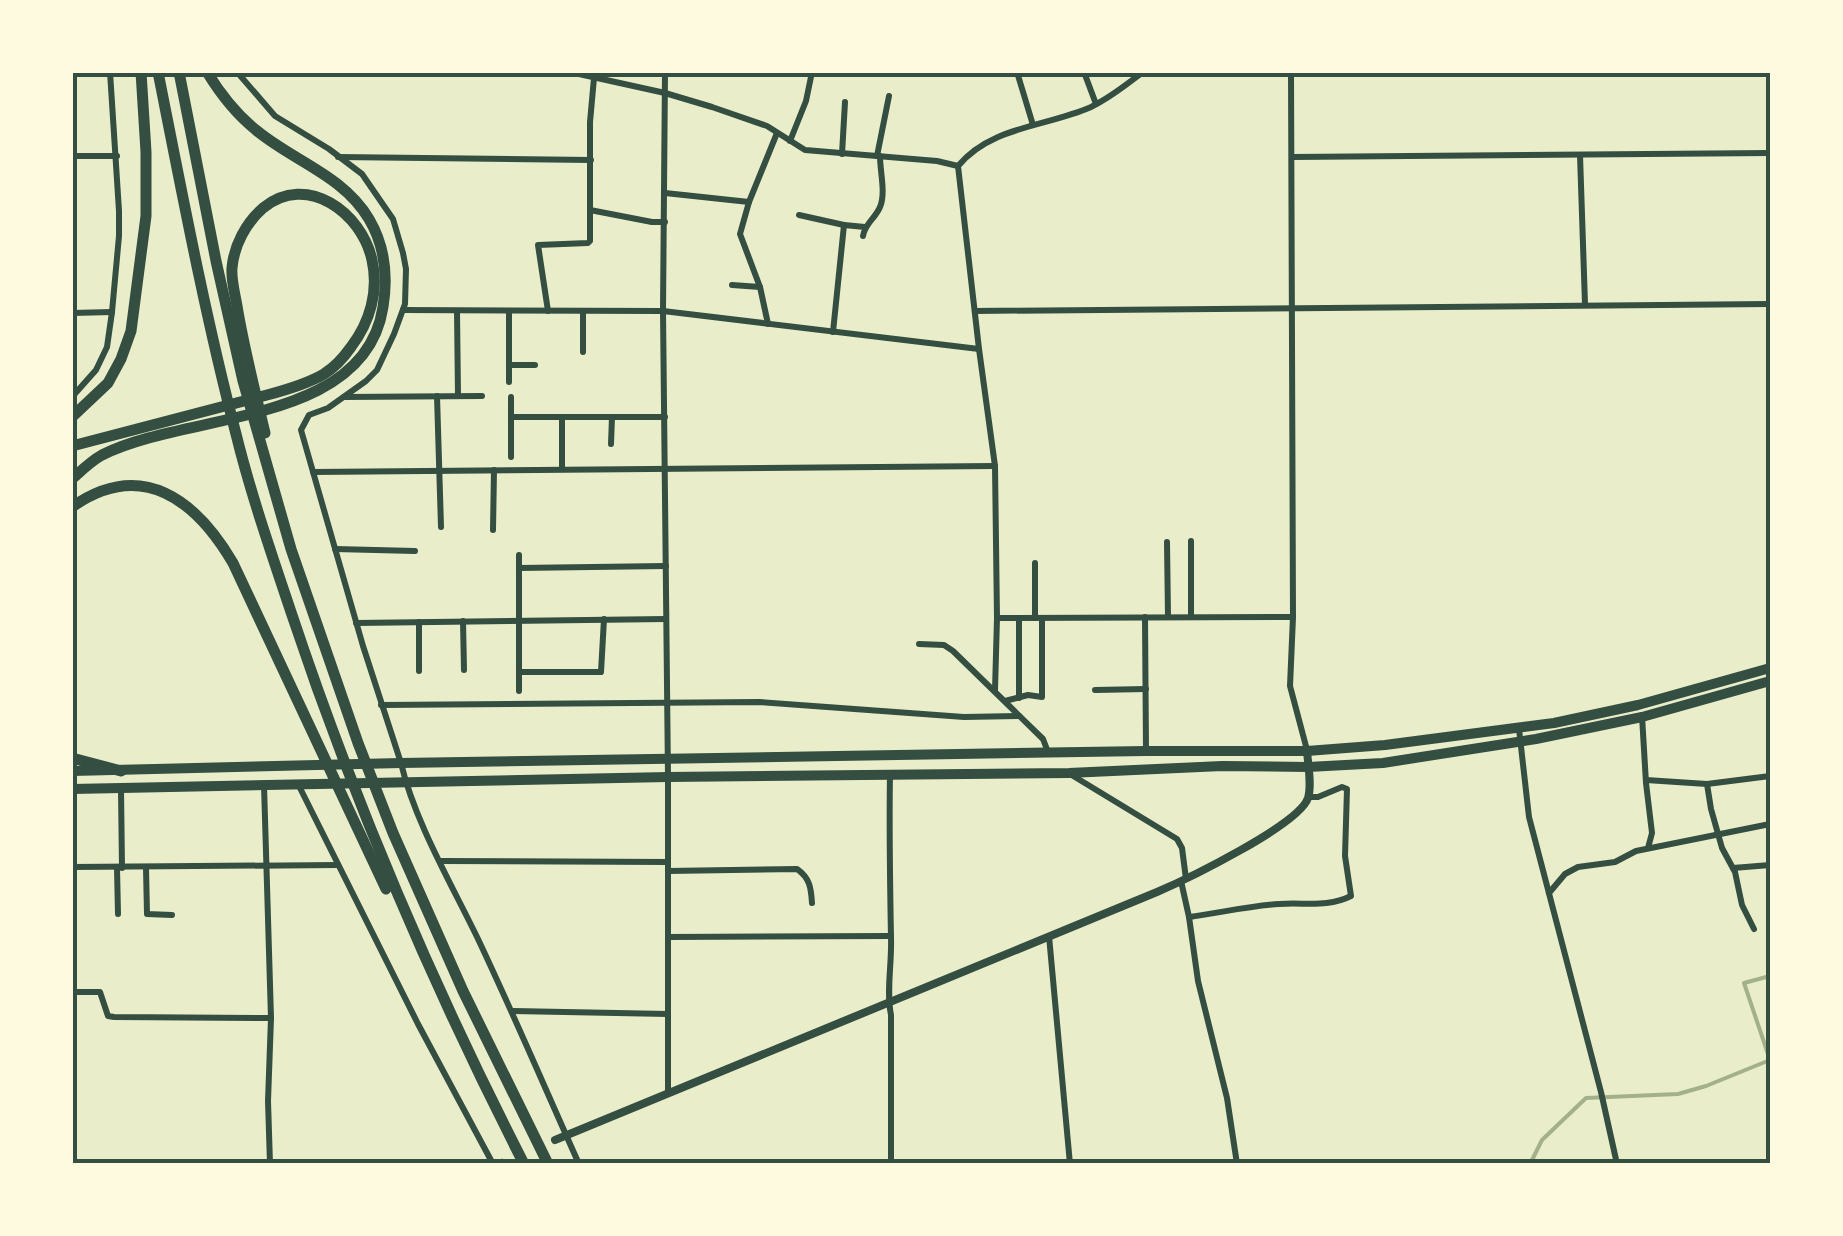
<svg xmlns="http://www.w3.org/2000/svg" width="1843" height="1236" font-family="'Space Grotesk',sans-serif">
<style>
.lines{fill:none;stroke-linecap:round;stroke-linejoin:round}
.stream{stroke:#a3b18a;stroke-width:4}
.minor{stroke:#344e41;stroke-width:6}
.tertiary{stroke:#344e41;stroke-width:8}
.trunk{stroke:#344e41;stroke-width:10}
.motorway{stroke:#344e41;stroke-width:11}
.neatline{fill:none;stroke:#344e41;stroke-width:4}
</style>
<rect width="100%" height="100%" fill="#e9edc9"/>
<g class="lines">
<path class="stream" d="M 1530,1164 L 1542,1140 L 1586,1098 L 1678,1094 L 1706,1086 L 1770,1060 L 1744,983 L 1770,976"/>
<g class="minor">
<path d="M 237,72 L 275,116 L 329,149 L 362,174 L 393,219 L 403,253 L 406,269 L 405,304 L 394,334 L 377,370 L 366,381 L 328,408 L 309,415 L 301,430 L 363,646 L 401,763 C 414,820 452,885 478,939 C 513,1013 545,1088 579,1164"/>
<path d="M 570,72 L 665,93 L 712,107 L 767,126 L 805,150 L 937,161 L 958,166"/>
<path d="M 665,72 L 663,311 L 668,777 L 668,1094"/>
<path d="M 1017,72 L 1033,125"/>
<path d="M 1084,72 L 1096,104"/>
<path d="M 1291,72 L 1293,617 L 1290,686 L 1307,750"/>
<path d="M 790,141 L 806,101 L 812,72"/>
<path d="M 842,154 L 845,102"/>
<path d="M 1580,155 L 1585,304"/>
<path d="M 72,156 L 117,156"/>
<path d="M 877,156 L 889,96"/>
<path d="M 338,157 L 591,160"/>
<path d="M 1292,157 L 1770,153"/>
<path d="M 665,193 L 749,202"/>
<path d="M 590,210 L 652,222 L 665,222"/>
<path d="M 799,215 L 844,225 L 865,227"/>
<path d="M 863,236 C 865,223 875,219 880,207 C 886,193 880,172 880,156"/>
<path d="M 732,285 L 760,287"/>
<path d="M 403,310 L 663,311 L 979,349"/>
<path d="M 457,311 L 458,396"/>
<path d="M 509,311 L 509,382"/>
<path d="M 548,311 L 538,245 L 588,243 L 590,241 L 590,122 L 594,78"/>
<path d="M 975,311 L 1770,304"/>
<path d="M 72,313 L 112,312"/>
<path d="M 768,324 L 760,287 L 740,234 L 749,202 L 777,133"/>
<path d="M 833,332 L 844,225"/>
<path d="M 583,352 L 583,311"/>
<path d="M 509,365 L 535,365"/>
<path d="M 437,396 L 441,527"/>
<path d="M 72,397 L 96,370 L 107,347 L 112,312 L 119,236 L 119,211 L 110,72"/>
<path d="M 344,397 L 482,396"/>
<path d="M 511,397 L 511,457"/>
<path d="M 511,417 L 665,417"/>
<path d="M 611,444 L 612,417"/>
<path d="M 562,469 L 562,417"/>
<path d="M 313,472 L 995,466"/>
<path d="M 493,530 L 494,470"/>
<path d="M 1167,542 L 1168,617"/>
<path d="M 335,549 L 415,551"/>
<path d="M 519,555 L 519,691"/>
<path d="M 519,568 L 666,566"/>
<path d="M 1145,617 L 1146,751"/>
<path d="M 1191,617 L 1191,541"/>
<path d="M 997,618 L 1293,617"/>
<path d="M 1035,618 L 1035,563"/>
<path d="M 463,621 L 464,670"/>
<path d="M 419,622 L 419,671"/>
<path d="M 356,623 L 666,619"/>
<path d="M 919,644 L 944,645 L 953,651 L 1043,739 L 1048,752"/>
<path d="M 519,672 L 601,672 L 604,619"/>
<path d="M 995,690 L 997,618 L 995,466 L 979,349 L 958,166 C 991,126 1046,127 1091,107 C 1110,98 1126,85 1143,72"/>
<path d="M 1095,690 L 1146,689"/>
<path d="M 1019,698 L 1019,618"/>
<path d="M 1005,701 L 1028,695 L 1042,697 L 1042,618"/>
<path d="M 381,705 L 759,702 L 964,717 L 1019,716"/>
<path d="M 1642,716 L 1646,783 L 1652,833 L 1648,848"/>
<path d="M 1519,729 L 1529,817 L 1601,1092 L 1617,1164"/>
<path d="M 1070,774 L 1177,839 L 1182,848 L 1186,879"/>
<path d="M 890,775 C 889,830 890,884 891,938 C 892,964 886,991 891,1015 L 891,1164"/>
<path d="M 1646,780 L 1707,784 L 1770,776"/>
<path d="M 298,784 L 418,1024 L 493,1164"/>
<path d="M 1707,784 L 1711,809 L 1722,848 L 1735,872 L 1742,905 L 1754,929"/>
<path d="M 264,785 L 271,1018 L 268,1101 L 270,1164"/>
<path d="M 121,789 L 122,868"/>
<path d="M 441,861 L 668,862"/>
<path d="M 72,867 L 338,865"/>
<path d="M 117,868 L 118,914"/>
<path d="M 146,868 L 147,914 L 172,915"/>
<path d="M 1733,868 L 1770,865"/>
<path d="M 668,871 L 797,869 C 810,878 811,888 812,903"/>
<path d="M 1181,881 L 1189,917 L 1198,981 L 1227,1098 L 1237,1164"/>
<path d="M 1549,893 L 1565,874 L 1578,867 L 1615,862 L 1636,851 L 1770,824"/>
<path d="M 1189,917 C 1219,913 1249,906 1279,904 C 1305,902 1327,908 1351,896 L 1345,856 L 1347,789 L 1342,787 L 1318,797 L 1308,797"/>
<path d="M 1049,936 L 1070,1164"/>
<path d="M 668,937 L 891,936"/>
<path d="M 72,992 L 100,992 L 108,1016 L 114,1017 L 271,1018"/>
<path d="M 513,1011 L 668,1014"/>
</g>
<g class="tertiary">
<path d="M 555,1140 L 1157,892 C 1185,880 1299,825 1308,798 C 1312,785 1308,765 1307,751"/>
<path d="M 501,1164 L 502,1163"/>
</g>
<g class="trunk">
<path d="M 72,771 L 401,763 L 1146,751 L 1307,751 L 1385,745 L 1554,723 L 1638,705 L 1770,668"/>
<path d="M 72,789 L 668,777 L 1069,773 L 1222,766 L 1308,767 L 1383,763 L 1536,739 L 1642,717 L 1770,681"/>
</g>
<g class="motorway">
<path d="M 158,72 C 182,193 205,315 236,434 C 251,495 272,555 292,615 C 355,804 433,986 524,1164"/>
<path d="M 179,72 L 216,261 L 243,381 L 291,549 L 358,743 L 393,833 L 463,991 L 548,1164"/>
<path d="M 72,417 L 108,383 L 121,359 L 131,331 L 146,216 L 146,152 L 141,72"/>
<path d="M 72,446 L 267,395 C 286,390 307,384 324,374 C 335,367 344,357 351,347 C 370,322 379,291 372,260 C 362,213 307,172 263,208 C 246,223 234,245 232,268 C 231,280 235,294 237,306 C 244,349 255,391 265,433"/>
<path d="M 72,479 C 82,470 91,461 102,455 C 186,412 365,426 383,307 C 388,276 385,246 369,219 C 343,175 293,161 256,130 C 236,114 221,95 207,72"/>
<path d="M 72,507 C 142,458 196,500 233,563 L 386,889"/>
<path d="M 72,758 L 121,771"/>
</g>
</g>
<rect width="1843" height="1236" fill="none" stroke="#fefae0" stroke-width="150"/>
<rect x="75" y="75" width="1693" height="1086" class="neatline"/>
</svg>
